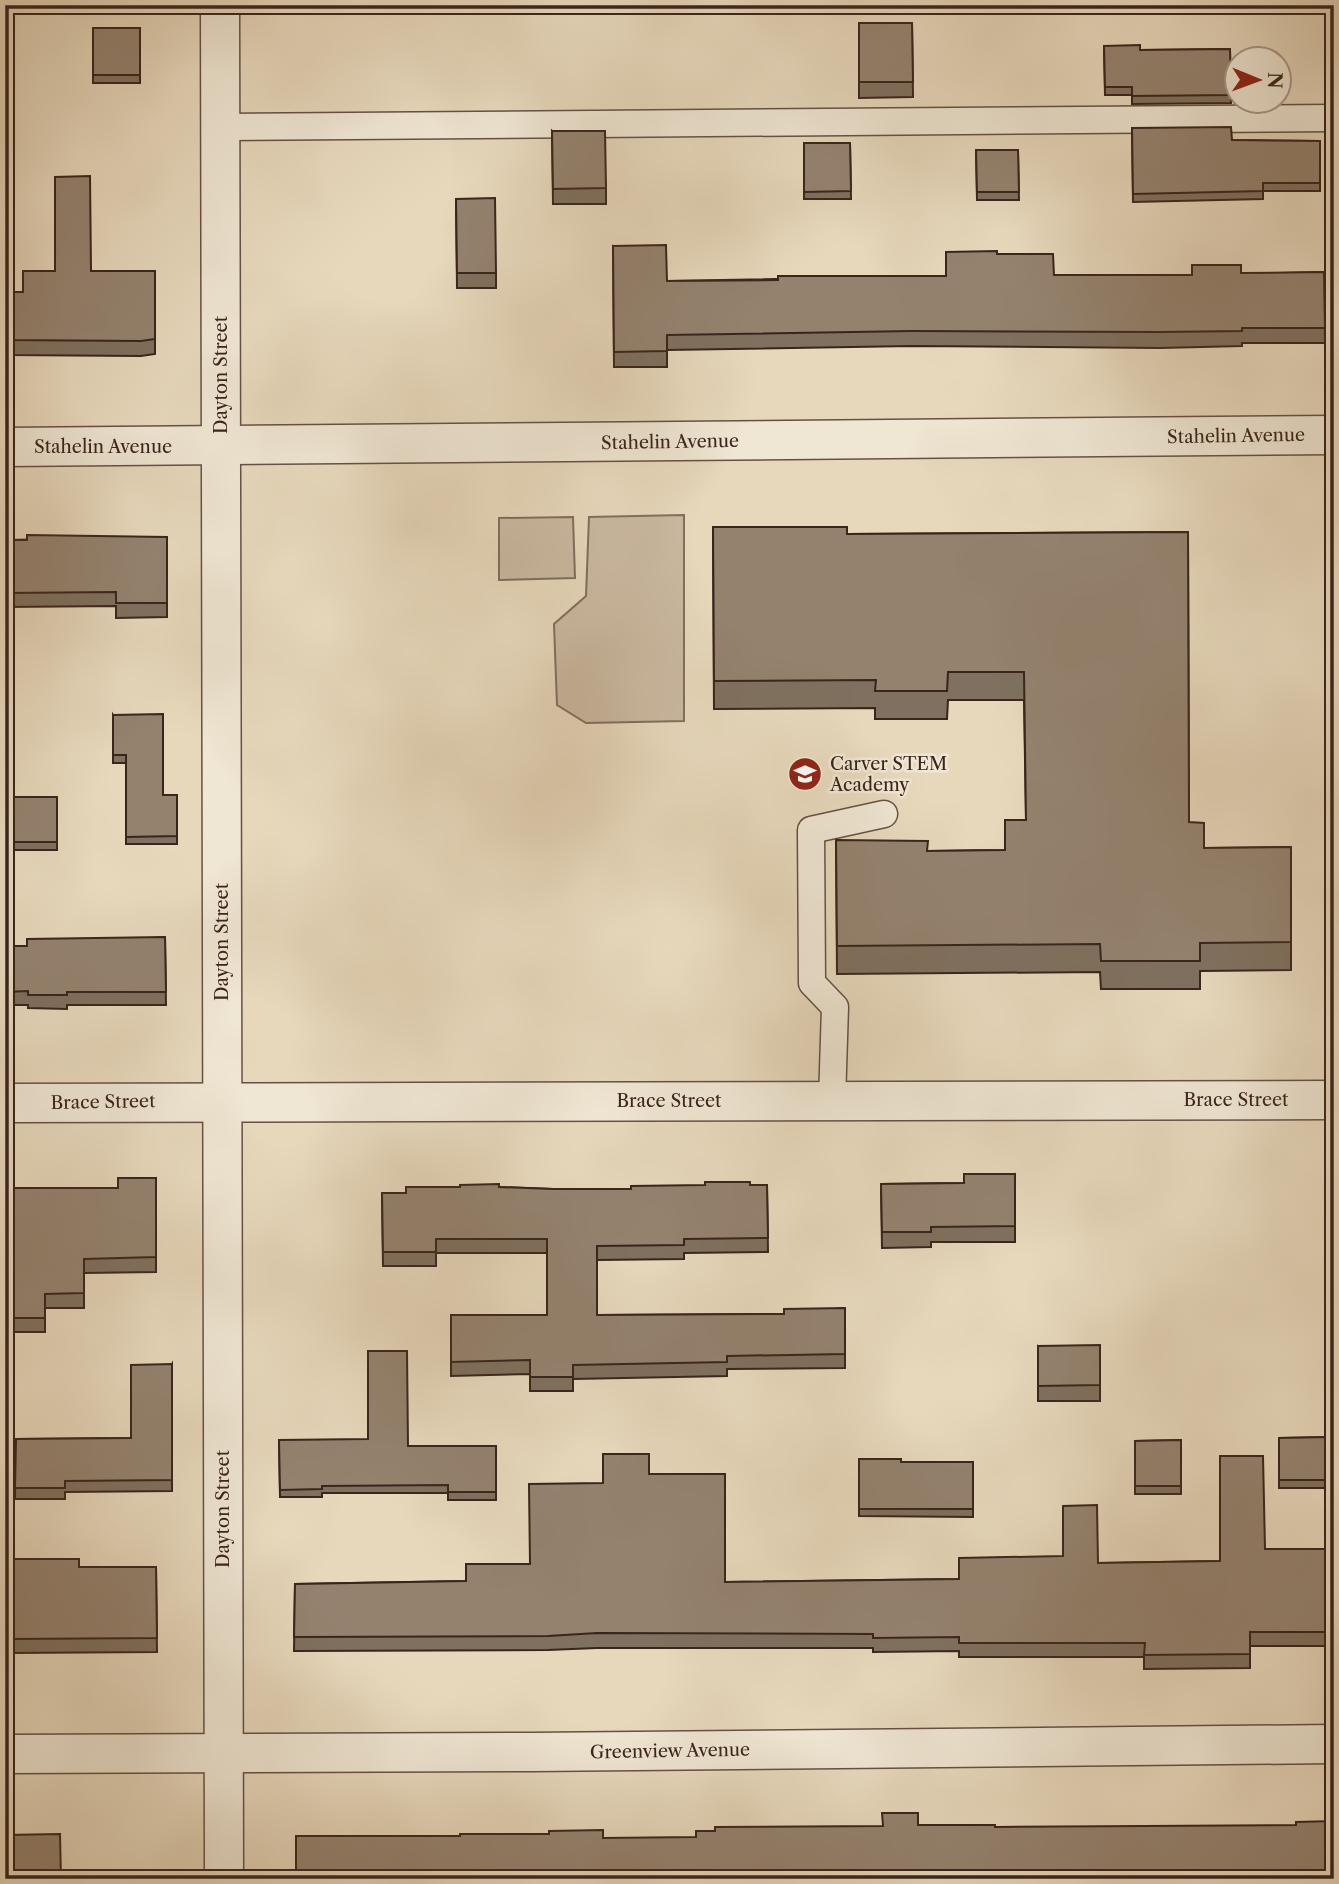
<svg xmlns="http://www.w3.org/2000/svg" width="1339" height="1884" font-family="'Libre Caslon Text',serif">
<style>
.green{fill:#cab9a1;stroke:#826e5e;stroke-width:2}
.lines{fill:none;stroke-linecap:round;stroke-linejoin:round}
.lane-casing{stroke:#655144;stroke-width:29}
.street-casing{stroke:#655144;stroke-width:41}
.lane{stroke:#efe6d3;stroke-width:26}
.street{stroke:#efe6d3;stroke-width:38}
.wall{fill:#7f705f;stroke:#3a241c;stroke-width:2}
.building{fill:#94826f;stroke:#3a241c;stroke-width:2}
.labels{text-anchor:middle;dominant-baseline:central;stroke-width:5;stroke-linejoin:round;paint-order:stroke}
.street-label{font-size:18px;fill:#3a241c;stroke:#efe6d3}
.poi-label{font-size:18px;fill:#3a241c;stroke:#efe6d3;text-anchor:start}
</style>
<rect width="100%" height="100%" fill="#e7d8bc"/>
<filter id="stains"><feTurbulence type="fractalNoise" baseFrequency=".00286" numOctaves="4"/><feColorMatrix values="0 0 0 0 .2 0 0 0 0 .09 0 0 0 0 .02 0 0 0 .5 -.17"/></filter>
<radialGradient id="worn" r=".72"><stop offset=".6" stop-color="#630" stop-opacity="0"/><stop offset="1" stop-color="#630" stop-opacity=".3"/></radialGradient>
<g class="green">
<path d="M 684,515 L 684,721 L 586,723 L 557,705 L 554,624 L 586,596 L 589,517 Z"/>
<path d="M 573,517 L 575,578 L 499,580 L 499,518 Z"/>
</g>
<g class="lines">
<g class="lane-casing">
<g id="lane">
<path d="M 221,127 L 1334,118"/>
<path d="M 832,1101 L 835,1007 L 812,983 L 811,830 L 884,814"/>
</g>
</g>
<g class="street-casing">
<g id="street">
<path d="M 220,5 L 224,1879"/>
<path d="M 5,447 L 1334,435"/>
<path d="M 5,1103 L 1334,1100"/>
<path d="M 5,1754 L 532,1752 L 1334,1744"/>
</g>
</g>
<use href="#lane" class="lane"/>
<use href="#street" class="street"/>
</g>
<g class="wall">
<path d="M 5,20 L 9,20 L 9,86 L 5,85 Z"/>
<path d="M 859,23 L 912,23 L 913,97 L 859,98 Z"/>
<rect x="93" y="28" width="47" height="55"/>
<path d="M 1104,46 L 1140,50 L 1230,49 L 1231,103 L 1132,104 L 1132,95 L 1105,95 Z"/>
<path d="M 1132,128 L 1232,140 L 1320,141 L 1320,191 L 1263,191 L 1263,199 L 1133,202 Z"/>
<path d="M 552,131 L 606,188 L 606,204 L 553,204 Z"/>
<path d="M 804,143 L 850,143 L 851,199 L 804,199 Z"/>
<path d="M 976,150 L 1018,150 L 1019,200 L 977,200 Z"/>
<rect x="5" y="162" width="4" height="53"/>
<path d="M 456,199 L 496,273 L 496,288 L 457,288 Z"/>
<path d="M 613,246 L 667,281 L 946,276 L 997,254 L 1054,275 L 1192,275 L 1324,272 L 1325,343 L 1242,343 L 1242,346 L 1160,348 L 912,346 L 667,350 L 667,367 L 614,367 Z"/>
<path d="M 91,271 L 155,271 L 155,354 L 141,356 L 5,355 L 5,292 L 23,292 Z"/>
<path d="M 713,527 L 847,534 L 1188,532 L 1189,822 L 1204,848 L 1291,847 L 1291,970 L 1200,971 L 1200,989 L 1101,989 L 1100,972 L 837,974 L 836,840 L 928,851 L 1005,850 L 1026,820 L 1024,700 L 948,700 L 947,719 L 875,719 L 875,708 L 714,709 Z"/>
<path d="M 167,537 L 167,617 L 116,618 L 116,606 L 5,607 L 5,540 Z"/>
<path d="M 113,715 L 163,795 L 177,795 L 177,844 L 126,844 L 126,763 L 113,763 Z"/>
<path d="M 5,797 L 57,797 L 57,850 L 14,850 L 14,847 L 5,847 Z"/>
<path d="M 165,937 L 166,1005 L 67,1005 L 67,1009 L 28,1008 L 28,1005 L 5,1005 L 5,946 L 27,946 Z"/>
<path d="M 1015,1174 L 1015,1242 L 931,1242 L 931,1247 L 882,1248 L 881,1184 L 964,1183 Z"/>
<path d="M 156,1178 L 156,1272 L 84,1273 L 84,1308 L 45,1308 L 45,1332 L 5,1332 L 5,1188 L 118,1188 Z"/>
<path d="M 767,1185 L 768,1252 L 684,1253 L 684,1259 L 597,1260 L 597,1315 L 784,1314 L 845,1308 L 845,1368 L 727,1369 L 727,1376 L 573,1379 L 573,1391 L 530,1391 L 530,1374 L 451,1376 L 451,1315 L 547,1315 L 547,1253 L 436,1253 L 436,1266 L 383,1266 L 382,1193 L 406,1193 L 499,1187 L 553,1189 L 631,1189 Z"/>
<path d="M 1038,1346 L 1100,1385 L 1100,1401 L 1038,1401 Z"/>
<path d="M 172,1364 L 172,1491 L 65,1492 L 65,1499 L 15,1499 L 16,1439 L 131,1438 Z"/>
<path d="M 1330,1437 L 1330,1488 L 1279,1488 L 1279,1438 Z"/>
<path d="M 279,1440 L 408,1446 L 496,1446 L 496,1500 L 448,1500 L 448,1493 L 322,1493 L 322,1497 L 280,1497 Z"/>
<path d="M 1181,1440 L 1181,1494 L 1135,1494 L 1135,1441 Z"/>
<path d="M 859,1459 L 901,1462 L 973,1462 L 973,1517 L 859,1516 Z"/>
<path d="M 649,1474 L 725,1582 L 959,1579 L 1098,1563 L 1220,1561 L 1265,1549 L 1328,1549 L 1328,1646 L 1250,1646 L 1250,1668 L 1144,1669 L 1144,1657 L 959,1657 L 959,1651 L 873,1652 L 873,1648 L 597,1648 L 548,1650 L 294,1651 L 295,1584 L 466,1581 L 530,1564 L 603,1483 Z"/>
<path d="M 5,1559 L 79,1567 L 156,1567 L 157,1652 L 10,1653 L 10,1663 L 5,1663 Z"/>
</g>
<g class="building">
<rect x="5" y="20" width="4" height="58"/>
<path d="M 859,23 L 912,23 L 913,82 L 859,82 Z"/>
<rect x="93" y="28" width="47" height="47"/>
<path d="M 1140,45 L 1140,50 L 1230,49 L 1231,95 L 1132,96 L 1132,87 L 1105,87 L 1104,46 Z"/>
<path d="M 1231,127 L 1232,140 L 1320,141 L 1320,183 L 1263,183 L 1263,191 L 1133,194 L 1132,128 Z"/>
<path d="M 552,131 L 605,131 L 606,188 L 553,189 Z"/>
<path d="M 804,143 L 850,143 L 851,191 L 804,192 Z"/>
<path d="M 976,150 L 1018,150 L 1019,192 L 977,192 Z"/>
<rect x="5" y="162" width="4" height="45"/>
<path d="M 90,176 L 91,271 L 155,271 L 155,339 L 141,341 L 5,340 L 5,292 L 23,292 L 23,271 L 55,271 L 55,177 Z"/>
<path d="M 495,198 L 496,273 L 457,273 L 456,199 Z"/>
<path d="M 666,245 L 667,281 L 778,280 L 778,276 L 946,276 L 946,252 L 997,251 L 997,254 L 1053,254 L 1054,275 L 1192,275 L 1192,265 L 1241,265 L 1241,273 L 1324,272 L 1325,328 L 1242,328 L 1242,331 L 1160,332 L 912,331 L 667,335 L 667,351 L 614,352 L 613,246 Z"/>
<path d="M 713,527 L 847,527 L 847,534 L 1188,532 L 1189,822 L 1204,823 L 1204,848 L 1291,847 L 1291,942 L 1200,943 L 1200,961 L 1101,961 L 1100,944 L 837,946 L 836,840 L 928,841 L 927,851 L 1005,850 L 1005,820 L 1026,820 L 1024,672 L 948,672 L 947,691 L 875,691 L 876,680 L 714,681 Z"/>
<path d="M 27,535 L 167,537 L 167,603 L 116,603 L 116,592 L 5,593 L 5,540 L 27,540 Z"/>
<path d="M 163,714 L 163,795 L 177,795 L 177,836 L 126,837 L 126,755 L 113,755 L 113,715 Z"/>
<path d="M 5,797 L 57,797 L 57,842 L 14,842 L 14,839 L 5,840 Z"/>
<path d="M 165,937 L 166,992 L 67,992 L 67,995 L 28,995 L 28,991 L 5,992 L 5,946 L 27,946 L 27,939 Z"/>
<path d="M 964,1174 L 1015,1174 L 1015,1226 L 931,1227 L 931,1232 L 882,1232 L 881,1184 L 964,1183 Z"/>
<path d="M 118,1178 L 156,1178 L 156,1257 L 84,1259 L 84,1293 L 45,1294 L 45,1318 L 5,1318 L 5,1188 L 118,1188 Z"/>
<path d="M 705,1182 L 750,1182 L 750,1185 L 767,1185 L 768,1238 L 684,1239 L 684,1245 L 597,1246 L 597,1315 L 784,1314 L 784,1309 L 845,1308 L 845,1354 L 727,1356 L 727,1362 L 573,1365 L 573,1377 L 530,1377 L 530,1360 L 451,1362 L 451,1315 L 547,1315 L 547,1239 L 436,1239 L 436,1252 L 383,1252 L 382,1193 L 406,1193 L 406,1187 L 460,1187 L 460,1185 L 499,1184 L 499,1187 L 553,1189 L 631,1189 L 631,1186 L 705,1185 Z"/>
<path d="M 1100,1345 L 1100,1385 L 1038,1386 L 1038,1346 Z"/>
<path d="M 368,1351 L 407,1351 L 408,1446 L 496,1446 L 496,1492 L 448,1492 L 448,1485 L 322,1486 L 322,1489 L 280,1490 L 279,1440 L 368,1439 Z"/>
<path d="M 172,1364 L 172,1480 L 65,1481 L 65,1488 L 15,1488 L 16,1439 L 131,1438 L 131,1365 Z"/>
<path d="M 1330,1437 L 1330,1480 L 1279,1480 L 1279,1438 Z"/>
<path d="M 1181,1440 L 1181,1486 L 1135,1486 L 1135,1441 Z"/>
<path d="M 603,1454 L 649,1454 L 649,1474 L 725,1474 L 725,1582 L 959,1579 L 959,1558 L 1063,1556 L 1063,1506 L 1097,1505 L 1098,1563 L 1220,1561 L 1220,1456 L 1263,1456 L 1265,1549 L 1328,1549 L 1328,1632 L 1250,1632 L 1250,1654 L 1144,1655 L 1145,1643 L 959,1643 L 959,1637 L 873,1638 L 873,1634 L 597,1633 L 548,1636 L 294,1637 L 295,1584 L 466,1581 L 466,1564 L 530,1564 L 529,1484 L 603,1483 Z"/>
<path d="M 859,1459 L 901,1459 L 901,1462 L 973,1462 L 973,1509 L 859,1509 Z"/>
<path d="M 5,1559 L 79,1559 L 79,1567 L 156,1567 L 157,1638 L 10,1639 L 10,1649 L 5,1649 Z"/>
<path d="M 882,1813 L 918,1813 L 918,1825 L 995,1825 L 995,1827 L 1296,1825 L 1296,1822 L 1334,1821 L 1334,1878 L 1272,1879 L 296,1879 L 296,1836 L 460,1836 L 460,1834 L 549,1834 L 549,1831 L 603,1830 L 603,1838 L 696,1837 L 696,1831 L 715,1831 L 715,1827 L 883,1826 Z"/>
<path d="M 60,1834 L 61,1879 L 5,1879 L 5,1835 Z"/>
</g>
<defs>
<g id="school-disc" transform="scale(1.75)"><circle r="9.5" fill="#8f2418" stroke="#efe6d3"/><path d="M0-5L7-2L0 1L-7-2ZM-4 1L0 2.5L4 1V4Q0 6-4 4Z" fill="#fff"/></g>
</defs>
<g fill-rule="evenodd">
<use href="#school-disc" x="805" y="774"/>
</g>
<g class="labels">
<g class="street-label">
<text transform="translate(221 375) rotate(-90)">Dayton Street</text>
<text transform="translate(1236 436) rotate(-1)">Stahelin Avenue</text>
<text transform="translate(670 442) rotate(-1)">Stahelin Avenue</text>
<text x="103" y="447">Stahelin Avenue</text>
<text transform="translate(222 942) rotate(-90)">Dayton Street</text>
<text x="1236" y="1100">Brace Street</text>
<text x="669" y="1101">Brace Street</text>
<text transform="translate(103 1102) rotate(-1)">Brace Street</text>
<text transform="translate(223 1509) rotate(-90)">Dayton Street</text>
<text transform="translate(670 1751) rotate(-1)">Greenview Avenue</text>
</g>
<g class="poi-label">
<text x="830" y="764">Carver STEM<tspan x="830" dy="21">Academy</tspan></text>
</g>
</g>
<rect width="1339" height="1884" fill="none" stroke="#e7d8bc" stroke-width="28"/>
<rect x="7" y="7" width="1325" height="1870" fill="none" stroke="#3a241c" stroke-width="3.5"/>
<rect x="14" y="14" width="1311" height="1856" fill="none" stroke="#3a241c" stroke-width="2"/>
<g transform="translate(1258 80) rotate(91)"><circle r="33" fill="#efe6d3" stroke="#a7988a" stroke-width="2"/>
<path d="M0-5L12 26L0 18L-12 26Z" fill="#8f2418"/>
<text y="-10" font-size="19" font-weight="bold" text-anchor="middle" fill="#3a241c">N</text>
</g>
<rect width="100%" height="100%" filter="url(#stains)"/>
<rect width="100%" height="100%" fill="url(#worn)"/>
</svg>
